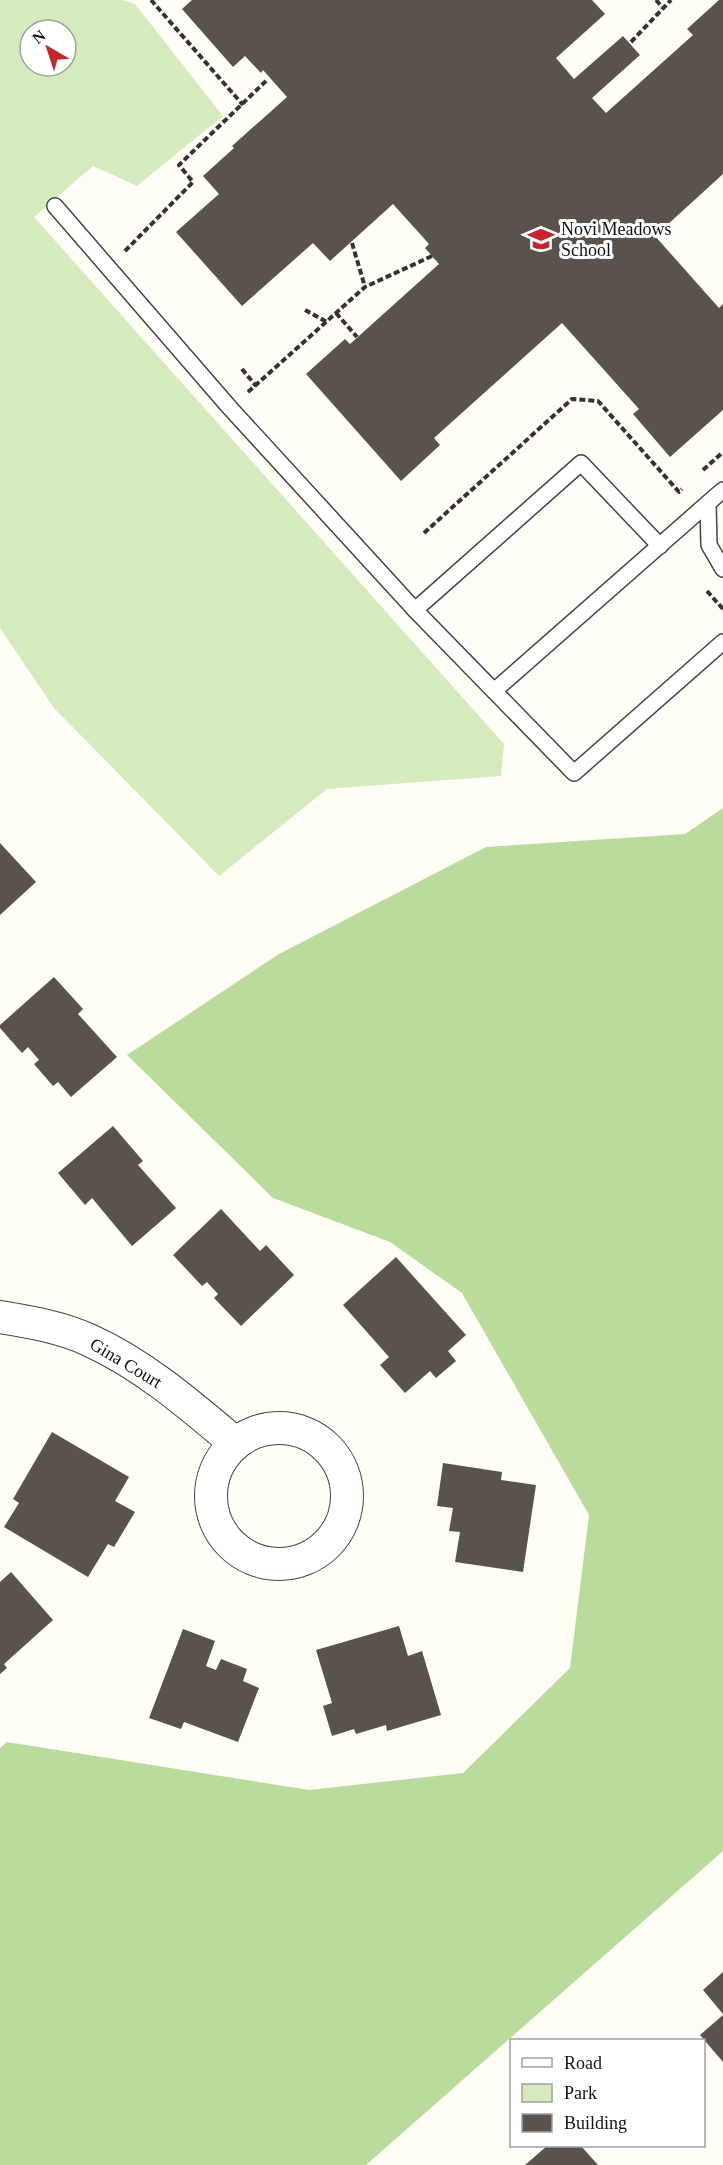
<svg xmlns="http://www.w3.org/2000/svg" width="723" height="2165" font-family="Georgia,serif">
<style>
.green{fill:#d5ebbd;fill-rule:evenodd}
.forest{fill:#b9dc9c}
.building{fill:#5a524d}
.lines{fill:none;stroke-linecap:round;stroke-linejoin:round}
.service-casing{stroke:#444;stroke-width:18}
.minor-casing{stroke:#444;stroke-width:34}
.path{stroke:#333;stroke-width:4;stroke-dasharray:6 3;stroke-linecap:butt}
.service{stroke:#fff;stroke-width:15}
.minor{stroke:#fff;stroke-width:32}
.labels{text-anchor:middle;dominant-baseline:central;stroke-width:6;stroke-linejoin:round;paint-order:stroke}
.poi-label{font-size:18px;fill:#111;stroke:#fff;text-anchor:start}
.street-label{font-size:18px;fill:#111;stroke:#fff}
</style>
<rect width="100%" height="100%" fill="#fffdf5"/>
<path class="green" d="M 0,0 L 122,0 L 135,4 L 223,116 L 137,186 L 93,166 L 34,217 L 504,744 L 501,776 L 327,789 L 219,876 L 54,708 L 0,628 ZM 30,30 L 66,30 L 66,66 L 30,66 Z"/>
<path class="forest" d="M 723,808 L 723,1851 L 366,2165 L 0,2165 L 0,1748 L 7,1742 L 309,1790 L 463,1773 L 570,1668 L 589,1515 L 462,1293 L 390,1242 L 273,1198 L 127,1055 L 279,954 L 486,847 L 685,834 Z"/>
<g class="building">
<path d="M 192,0 L 592,0 L 605,14 L 556,58 L 574,79 L 623,36 L 640,55 L 592,98 L 606,113 L 693,35 L 687,29 L 719,0 L 723,0 L 723,174 L 655,236 L 719,308 L 723,304 L 723,410 L 670,457 L 633,414 L 639,409 L 562,323 L 434,438 L 440,445 L 401,481 L 306,374 L 345,339 L 350,344 L 439,264 L 425,248 L 429,244 L 393,204 L 330,261 L 313,243 L 242,306 L 176,232 L 219,194 L 203,176 L 234,148 L 232,146 L 287,97 L 263,70 L 261,73 L 245,56 L 233,67 L 182,9 Z"/>
<path d="M 0,843 L 36,882 L 0,915 Z"/>
<path d="M 54,977 L 83,1009 L 78,1014 L 117,1057 L 71,1097 L 58,1082 L 53,1086 L 34,1064 L 39,1060 L 28,1047 L 22,1053 L 0,1028 L 0,1025 Z"/>
<path d="M 113,1126 L 143,1161 L 138,1165 L 176,1208 L 132,1246 L 92,1198 L 85,1205 L 58,1173 Z"/>
<path d="M 221,1209 L 260,1251 L 266,1245 L 294,1275 L 241,1326 L 214,1298 L 218,1294 L 207,1282 L 202,1286 L 173,1255 Z"/>
<path d="M 396,1257 L 466,1335 L 448,1351 L 456,1361 L 436,1378 L 430,1371 L 405,1393 L 380,1365 L 389,1357 L 343,1305 Z"/>
<path d="M 52,1432 L 129,1477 L 115,1501 L 135,1512 L 114,1547 L 108,1544 L 88,1577 L 4,1527 L 19,1503 L 13,1499 Z"/>
<path d="M 443,1463 L 502,1472 L 501,1480 L 536,1485 L 523,1572 L 455,1562 L 460,1532 L 449,1531 L 453,1508 L 437,1506 Z"/>
<path d="M 11,1572 L 53,1620 L 4,1664 L 7,1668 L 0,1674 L 0,1582 Z"/>
<path d="M 399,1626 L 408,1656 L 422,1651 L 441,1715 L 387,1731 L 386,1725 L 356,1734 L 354,1729 L 332,1736 L 323,1706 L 332,1703 L 316,1650 Z"/>
<path d="M 183,1629 L 215,1641 L 206,1666 L 216,1670 L 221,1659 L 247,1669 L 243,1681 L 259,1688 L 238,1742 L 184,1722 L 181,1729 L 149,1718 Z"/>
<path d="M 723,1972 L 723,2014 L 703,1990 Z"/>
<path d="M 723,2015 L 723,2062 L 700,2035 Z"/>
<path d="M 547,2146 L 581,2146 L 598,2165 L 525,2165 Z"/>
</g>
<g class="lines">
<g class="service-casing">
<g id="service">
<path d="M 55,206 L 230,408 L 415,610 L 574,773 L 723,642"/>
<path d="M 723,490 L 708,503 L 709,545 L 723,569"/>
<path d="M 415,610 L 581,463 L 660,546"/>
<path d="M 494,691 L 708,503"/>
</g>
</g>
<g class="minor-casing">
<g id="minor">
<path d="M 0,1317 C 30,1322 61,1327 89,1340 C 144,1365 190,1405 235,1443"/>
<circle cx="279" cy="1496" r="68"/>
</g>
</g>
<g class="path">
<path d="M 151,0 L 243,105"/>
<path d="M 656,0 L 663,8"/>
<path d="M 631,42 L 671,0"/>
<path d="M 352,243 L 365,287"/>
<path d="M 125,251 L 193,182 L 179,165 L 268,79"/>
<path d="M 305,310 L 327,322"/>
<path d="M 336,313 L 357,337"/>
<path d="M 242,369 L 256,386"/>
<path d="M 248,392 L 365,287 L 432,256"/>
<path d="M 703,470 L 723,452"/>
<path d="M 424,533 L 572,399 L 598,401 L 679,492 L 682,489"/>
<path d="M 707,591 L 723,609"/>
</g>
<use href="#service" class="service"/>
<use href="#minor" class="minor"/>
</g>
<defs>
<g id="school-bare" transform="scale(2.07)"><path d="M0-5L7-2L0 1L-7-2ZM-4 1L0 2.5L4 1V4Q0 6-4 4Z" fill="#c4262e" stroke="#fff" stroke-width="2.5" paint-order="stroke"/></g>
</defs>
<g fill-rule="evenodd">
<use href="#school-bare" x="541" y="239"/>
</g>
<g class="labels">
<g class="poi-label">
<text x="561" y="229">Novi Meadows<tspan x="561" dy="21">School</tspan></text>
</g>
<g class="street-label">
<text transform="translate(126 1363) rotate(31)">Gina Court</text>
</g>
</g>
<rect x="510" y="2039" width="195" height="108" fill="#ffffff" stroke="#a0a0a0" stroke-width="1.5"/>
<rect x="522" y="2058" width="30" height="9" fill="#ffffff" stroke="#a0a0a0" stroke-width="1.5"/>
<text x="564" y="2069" font-size="18" fill="#111111">Road</text>
<rect x="522" y="2084" width="30" height="18" fill="#d5ebbd" stroke="#a0a0a0" stroke-width="1.5"/>
<text x="564" y="2099" font-size="18" fill="#111111">Park</text>
<rect x="522" y="2114" width="30" height="18" fill="#5a524d" stroke="#a0a0a0" stroke-width="1.5"/>
<text x="564" y="2129" font-size="18" fill="#111111">Building</text>
<g transform="translate(48 48) rotate(321)"><circle r="28" fill="#ffffff" stroke="#a0a0a0" stroke-width="1.5"/>
<path d="M0-4.5L10 22L0 15L-10 22Z" fill="#c4262e"/>
<text y="-9" font-size="16" font-weight="bold" text-anchor="middle" fill="#111111">N</text>
</g>
</svg>
